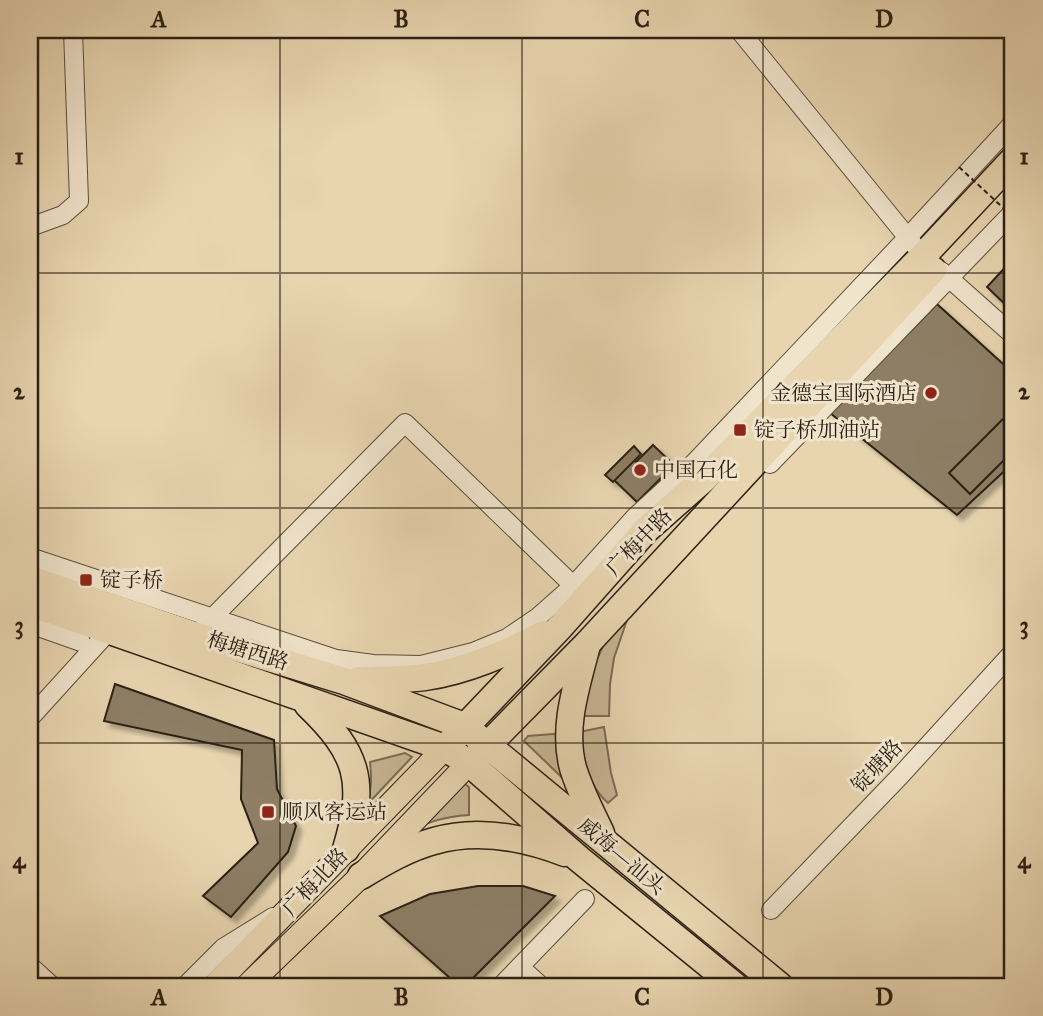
<svg xmlns="http://www.w3.org/2000/svg" width="1043" height="1016" font-family="'IM FELL Great Primer','Noto Serif SC',serif">
<style>
.green{fill:#c8b695;stroke:#7a6b54;stroke-width:2}
.building{fill:#8d7e65;stroke:#2b2013;stroke-width:2;filter:url(#shadow)}
.lines{fill:none;stroke-linecap:round;stroke-linejoin:round}
.minor-casing{stroke:#5a4d3a;stroke-width:20}
.major-casing{stroke:#2b2013;stroke-width:25}
.highway-casing{stroke:#2b2013;stroke-width:29}
.minor{stroke:#f0e4cc;stroke-width:18}
.major{stroke:#e8d5b0;stroke-width:23}
.highway{stroke:#e8d5b0;stroke-width:26}
.path-bridge{stroke:#2b2013;stroke-width:2;stroke-dasharray:5 3.5;stroke-linecap:butt}
.grid{fill:none;stroke:#2b2013;stroke-width:2;stroke-opacity:0.55}
.poi-dot{fill:#8f2418;stroke:#f0e4cc;stroke-width:2.5}
.labels{text-anchor:middle;dominant-baseline:central;stroke-width:6;stroke-linejoin:round;paint-order:stroke}
.poi-label{font-size:21px;fill:#2b2013;stroke:#f0e4cc;text-anchor:start}
.street-label{font-size:21px;fill:#2b2013;stroke:#f0e4cc}
.neatline{fill:none;stroke:#2b2013;stroke-width:2.5}
.grid-label{font-size:23px;text-anchor:middle;font-weight:bold;fill:#2b2013}
</style>
<defs>
<filter id="shadow"><feDropShadow dx="5.5" dy="5.5" stdDeviation="2" flood-color="#0004"/></filter>
</defs>
<rect width="100%" height="100%" fill="#e8d5b0"/>
<filter id="stains"><feTurbulence type="fractalNoise" baseFrequency=".00286" numOctaves="4"/><feColorMatrix values="0 0 0 0 .2 0 0 0 0 .09 0 0 0 0 .02 0 0 0 .5 -.17"/></filter>
<radialGradient id="worn" r=".72"><stop offset=".6" stop-color="#630" stop-opacity="0"/><stop offset="1" stop-color="#630" stop-opacity=".3"/></radialGradient>
<g class="green">
<path d="M 628,617 L 614,658 L 610,684 L 609,716 L 582,716 L 595,663 L 610,632 Z"/>
<path d="M 604,727 L 611,773 L 617,795 L 608,803 C 587,785 584,758 579,732 Z"/>
<path d="M 565,733 L 577,792 L 524,741 L 528,736 Z"/>
<path d="M 405,753 L 412,757 L 362,810 C 372,796 372,779 370,762 Z"/>
<path d="M 459,780 L 469,787 L 469,815 C 443,817 431,821 407,832 Z"/>
</g>
<g class="building">
<path d="M 1011,261 L 1013,263 L 1013,304 L 1009,308 L 987,287 Z"/>
<path d="M 937,304 L 1013,373 L 1013,463 L 957,515 L 830,413 Z"/>
<path d="M 1013,409 L 1013,451 L 970,494 L 949,473 Z"/>
<path d="M 653,445 L 674,465 L 637,502 L 613,479 L 633,458 L 636,462 Z"/>
<path d="M 634,446 L 641,454 L 613,482 L 605,475 Z"/>
<path d="M 115,684 L 274,740 L 277,789 L 296,826 L 288,852 L 231,917 L 203,896 L 258,843 L 241,799 L 242,750 L 104,721 Z"/>
<path d="M 478,886 L 523,886 L 555,896 L 465,986 L 459,986 L 380,916 L 430,894 Z"/>
</g>
<g class="lines">
<g class="minor-casing">
<g id="minor">
<path d="M 739,30 L 913,244"/>
<path d="M 30,227 L 63,215 L 79,201 L 73,30"/>
<path d="M 941,271 L 1013,335"/>
<path d="M 770,464 L 1013,212"/>
<path d="M 30,557 L 336,659 L 373,664 L 421,665 L 473,652 L 507,638 L 538,617 L 573,586 L 635,517 L 694,463 L 908,237 L 1013,123"/>
<path d="M 30,624 L 81,642"/>
<path d="M 206,624 L 405,423 L 581,593"/>
<path d="M 30,718 L 109,631"/>
<path d="M 771,910 L 901,775 L 1013,652"/>
<path d="M 30,966 L 52,986"/>
<path d="M 520,967 L 541,986"/>
<path d="M 185,986 L 223,948 L 273,917"/>
<path d="M 501,986 L 585,899"/>
</g>
</g>
<g class="major-casing">
<g id="major">
<path d="M 214,986 L 445,748"/>
<path d="M 247,986 L 361,876 L 469,763"/>
</g>
</g>
<g class="highway-casing">
<g id="highway">
<path d="M 30,579 L 194,635 L 344,681 L 464,726 L 780,986"/>
<path d="M 30,603 L 445,748 L 469,763 L 579,859 L 735,986"/>
<path d="M 587,645 C 577,685 562,727 573,768 C 580,791 591,812 601,833"/>
<path d="M 359,680 C 381,680 403,680 425,677 C 467,671 506,653 544,634"/>
<path d="M 308,705 C 359,754 366,782 346,849"/>
<path d="M 445,748 L 561,626 L 647,529 L 706,477 L 923,256 L 1013,160"/>
<path d="M 475,758 L 587,644 L 933,270"/>
<path d="M 361,876 C 384,862 408,848 434,841 C 478,828 523,837 565,853"/>
</g>
</g>
<use href="#minor" class="minor"/>
<use href="#major" class="major"/>
<use href="#highway" class="highway"/>
<path class="path-bridge" d="M 959,167 L 1013,217"/>
</g>
<path class="grid" d="M 280,30 L 280,986M 522,30 L 522,986M 763,30 L 763,986M 30,273 L 1013,273M 30,508 L 1013,508M 30,743 L 1013,743"/>
<g class="poi-dot">
<circle cx="931" cy="393" r="7"/>
<rect x="733" y="423" width="14" height="14" rx="3.5"/>
<circle cx="640" cy="470" r="7"/>
<rect x="79" y="573" width="14" height="14" rx="3.5"/>
<rect x="261" y="805" width="14" height="14" rx="3.5"/>
</g>
<g class="labels">
<g class="poi-label">
<text x="917" y="393" text-anchor="end">金德宝国际酒店</text>
<text x="754" y="430">锭子桥加油站</text>
<text x="654" y="470">中国石化</text>
<text x="100" y="580">锭子桥</text>
<text x="282" y="812">顺风客运站</text>
</g>
<g class="street-label">
<text transform="translate(639 542) rotate(-46)">广梅中路</text>
<text transform="translate(248 651) rotate(17)">梅塘西路</text>
<text transform="translate(877 766) rotate(-47)">锭塘路</text>
<text transform="translate(622 856) rotate(40)">威海—汕头</text>
<text transform="translate(315 882) rotate(-47)">广梅北路</text>
</g>
</g>
<rect width="1043" height="1016" fill="none" stroke="#e8d5b0" stroke-width="77"/>
<rect x="38" y="38" width="966" height="940" class="neatline"/>
<g class="grid-label">
<text x="159" y="27">A</text>
<text x="401" y="27">B</text>
<text x="642" y="27">C</text>
<text x="884" y="27">D</text>
<text x="19" y="164">1</text>
<text x="1024" y="164">1</text>
<text x="19" y="399">2</text>
<text x="1024" y="399">2</text>
<text x="19" y="633">3</text>
<text x="1024" y="633">3</text>
<text x="19" y="868">4</text>
<text x="1024" y="868">4</text>
<text x="159" y="1005">A</text>
<text x="401" y="1005">B</text>
<text x="642" y="1005">C</text>
<text x="884" y="1005">D</text>
</g>
<rect width="100%" height="100%" filter="url(#stains)"/>
<rect width="100%" height="100%" fill="url(#worn)"/>
</svg>
